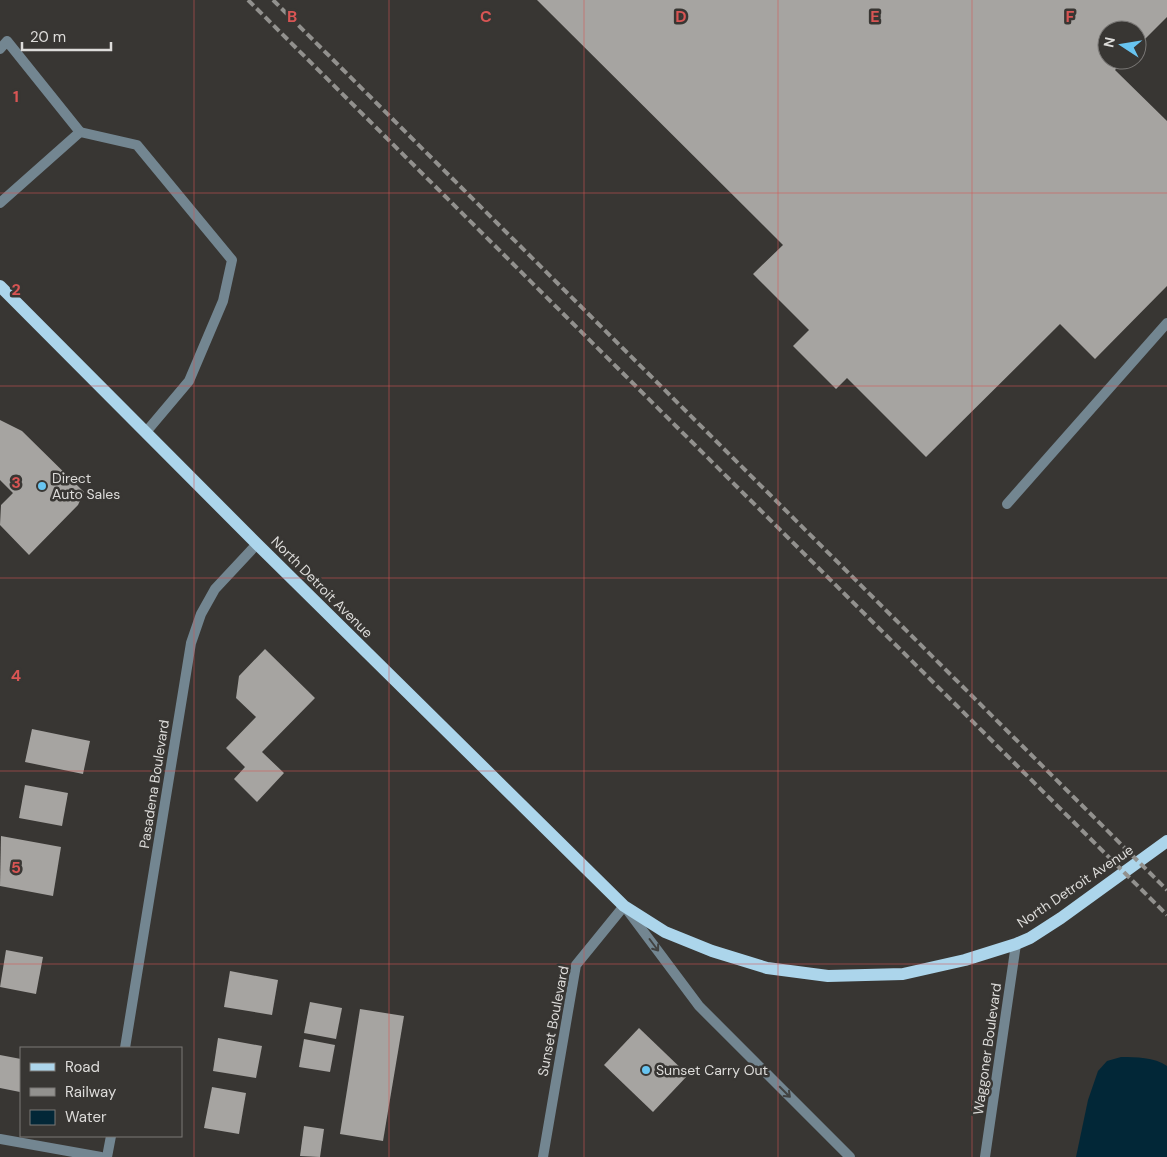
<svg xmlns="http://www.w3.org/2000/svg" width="1167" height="1157" font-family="'DM Sans',sans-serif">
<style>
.water{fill:#022737}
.building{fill:#a6a4a1}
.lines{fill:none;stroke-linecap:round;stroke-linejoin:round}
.service{stroke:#738691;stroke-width:10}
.minor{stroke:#738691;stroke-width:10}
.tertiary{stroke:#738691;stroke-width:10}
.primary{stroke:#acd5eb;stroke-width:12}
.rail{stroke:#92918e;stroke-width:4;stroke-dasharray:8 4;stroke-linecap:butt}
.oneway{stroke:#414241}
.grid{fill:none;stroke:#d85554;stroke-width:1;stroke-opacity:0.55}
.poi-dot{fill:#68c4f0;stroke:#383633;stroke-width:2}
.labels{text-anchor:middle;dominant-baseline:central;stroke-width:5;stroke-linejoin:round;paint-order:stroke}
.poi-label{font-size:14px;fill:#dddcda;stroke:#383633;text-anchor:start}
.street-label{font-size:14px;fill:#dddcda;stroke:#383633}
.grid-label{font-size:16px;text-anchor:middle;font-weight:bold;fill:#d85554;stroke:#383633;stroke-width:5;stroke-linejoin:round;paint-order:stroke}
</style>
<rect width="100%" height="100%" fill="#383633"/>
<path class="water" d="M 1121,1057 C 1136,1057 1154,1057 1167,1066 L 1167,1157 L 1076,1157 L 1088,1100 L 1098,1071 L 1107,1061 Z"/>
<g class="building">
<path d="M 537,0 L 1167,0 L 1167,17 L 1137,47 L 1137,30 L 1107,30 L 1107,60 L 1124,60 L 1115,70 L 1167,121 L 1167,286 L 1095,359 L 1060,324 L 926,457 L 847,378 L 836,389 L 793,346 L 809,330 L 753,274 L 783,245 Z"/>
<path d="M 0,420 L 22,431 L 84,492 L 78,505 L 29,555 L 0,525 L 1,505 L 13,493 L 0,480 Z"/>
<path d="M 265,649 L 315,698 L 262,752 L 284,773 L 257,802 L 234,779 L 245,767 L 226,748 L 256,717 L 236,698 L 239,676 Z"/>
<path d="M 32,729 L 90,741 L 83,774 L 25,762 Z"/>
<path d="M 25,785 L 68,793 L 62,826 L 19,818 Z"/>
<path d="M 1,836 L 61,847 L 53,896 L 0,886 Z"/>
<path d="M 6,950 L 43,957 L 36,994 L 0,987 Z"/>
<path d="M 230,971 L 278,980 L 272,1015 L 224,1007 Z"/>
<path d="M 310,1002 L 342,1008 L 336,1039 L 304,1033 Z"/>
<path d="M 360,1009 L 404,1016 L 383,1141 L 340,1134 Z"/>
<path d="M 639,1028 L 688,1075 L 653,1112 L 604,1065 Z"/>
<path d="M 218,1038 L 262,1046 L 256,1078 L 213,1071 Z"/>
<path d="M 304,1039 L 335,1045 L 330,1072 L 299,1067 Z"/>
<path d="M 0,1055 L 21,1059 L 21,1084 L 20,1092 L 0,1088 Z"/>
<path d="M 212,1087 L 246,1093 L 239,1134 L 204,1128 Z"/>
<path d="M 304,1126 L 324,1129 L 320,1157 L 300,1156 Z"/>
</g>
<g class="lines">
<g class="service">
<path d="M 0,49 L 7,41 L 80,132"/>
<path d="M 0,203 L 80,132 L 137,145 L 232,260 L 223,301 L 189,381 L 146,432"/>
<path d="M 1007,504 L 1167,323"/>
</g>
<g class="minor">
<path d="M 125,1048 L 191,643 L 201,614 L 215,589 L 257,544"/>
<path d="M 0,1139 L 101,1157"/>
<path d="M 107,1157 L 111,1136"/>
<path d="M 543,1157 L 576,965 L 624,906"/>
</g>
<g class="tertiary">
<path d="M 628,911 L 699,1006 L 850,1157"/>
<path d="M 985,1157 L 1016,944"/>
</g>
<path class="primary" d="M 0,286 L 257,544 L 624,906 L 665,932 L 712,951 L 767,968 L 828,976 L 903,974 L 965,960 L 1016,944 L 1030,938 L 1061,918 L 1167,841"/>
<g class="rail">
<path d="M 248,0 L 1167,915"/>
<path d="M 273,0 L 1167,890"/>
</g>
</g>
<defs><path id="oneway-shaft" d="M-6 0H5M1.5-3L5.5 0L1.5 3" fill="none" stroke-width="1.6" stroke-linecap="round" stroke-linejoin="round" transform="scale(1.25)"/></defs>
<g class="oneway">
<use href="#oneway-shaft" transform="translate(654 945) rotate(53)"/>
<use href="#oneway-shaft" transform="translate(785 1092) rotate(45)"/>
</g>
<path class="grid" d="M 194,0 L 194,1157M 389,0 L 389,1157M 584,0 L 584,1157M 778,0 L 778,1157M 972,0 L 972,1157M 0,193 L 1167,193M 0,386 L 1167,386M 0,578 L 1167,578M 0,771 L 1167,771M 0,964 L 1167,964"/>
<g class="poi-dot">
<circle cx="42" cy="486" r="5"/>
<circle cx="646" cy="1070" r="5"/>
</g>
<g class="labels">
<g class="poi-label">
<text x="52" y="478">Direct<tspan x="52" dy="16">Auto Sales</tspan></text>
<text x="656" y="1070">Sunset Carry Out</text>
</g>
<g class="street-label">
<text transform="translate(322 587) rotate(45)">North Detroit Avenue</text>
<text transform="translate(154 784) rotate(-81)">Pasadena Boulevard</text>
<text transform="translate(1075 886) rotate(-34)">North Detroit Avenue</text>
<text transform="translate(553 1021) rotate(-79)">Sunset Boulevard</text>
<text transform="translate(987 1049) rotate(-82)">Waggoner Boulevard</text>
</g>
</g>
<g class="grid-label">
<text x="292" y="22">B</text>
<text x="486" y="22">C</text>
<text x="681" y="22">D</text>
<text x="875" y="22">E</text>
<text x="1070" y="22">F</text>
<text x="16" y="102">1</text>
<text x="16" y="295">2</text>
<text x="16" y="488">3</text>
<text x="16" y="681">4</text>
<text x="16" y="873">5</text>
</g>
<rect x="20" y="1047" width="162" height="90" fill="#383633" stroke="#7a7876"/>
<rect x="30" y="1063" width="25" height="8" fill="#acd5eb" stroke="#7a7876"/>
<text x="65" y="1072" font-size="15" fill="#dddcda">Road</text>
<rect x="30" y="1088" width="25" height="8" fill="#92918e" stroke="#7a7876"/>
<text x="65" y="1097" font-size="15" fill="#dddcda">Railway</text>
<rect x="30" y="1110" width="25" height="15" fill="#022737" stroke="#7a7876"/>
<text x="65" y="1122" font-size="15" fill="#dddcda">Water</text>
<g transform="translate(1122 45) rotate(282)"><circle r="24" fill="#383633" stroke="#7a7876"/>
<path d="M0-4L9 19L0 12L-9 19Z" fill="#68c4f0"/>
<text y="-8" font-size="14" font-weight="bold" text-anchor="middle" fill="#dddcda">N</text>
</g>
<path d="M22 42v8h89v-8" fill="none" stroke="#dddcda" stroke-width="2.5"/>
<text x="30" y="42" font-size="15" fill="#dddcda" stroke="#383633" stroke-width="4" paint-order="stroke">20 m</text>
</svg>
